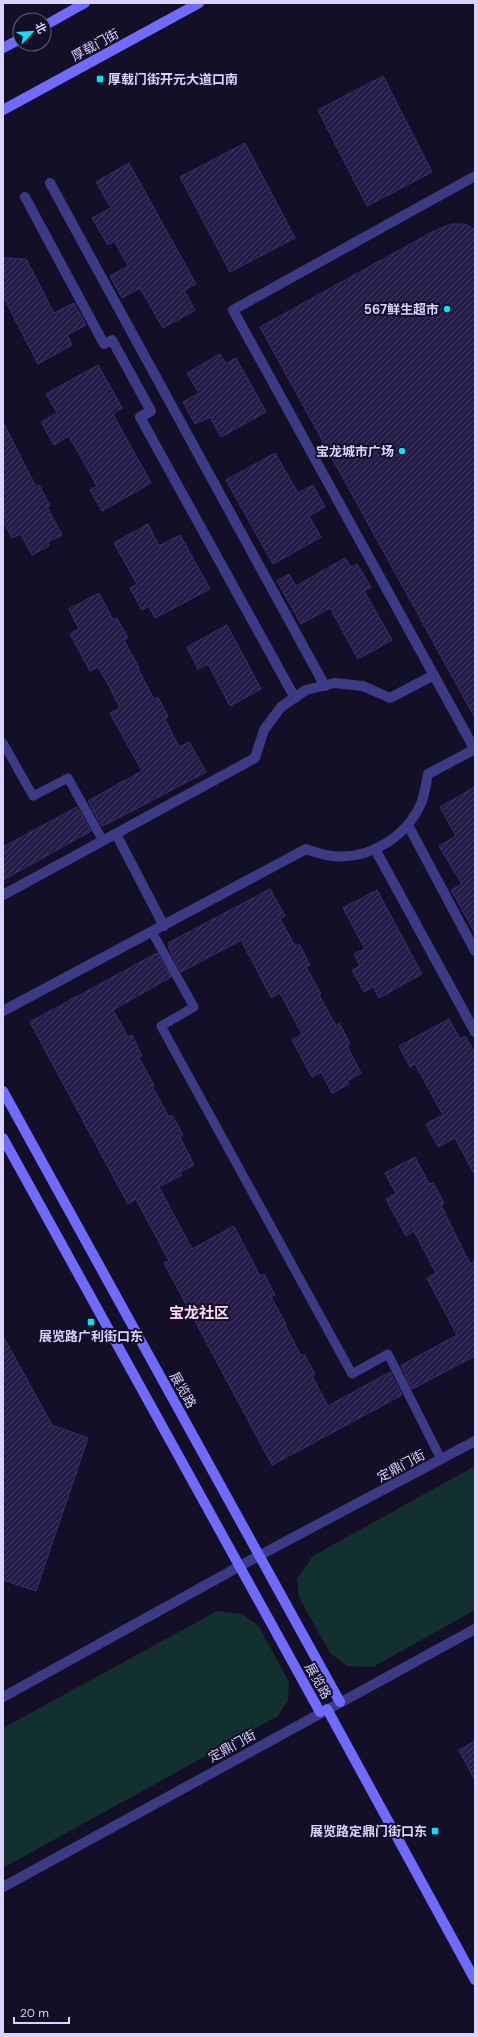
<svg xmlns="http://www.w3.org/2000/svg" width="478" height="2037" font-family="'DM Sans','Noto Sans SC',sans-serif">
<style>
.green{fill:#12302f}
.building{fill:url(#building-hatch);stroke:#3b2d73}
.lines{fill:none;stroke-linecap:round;stroke-linejoin:round}
.lane{stroke:#3d3a85;stroke-width:9}
.street{stroke:#3d3a85;stroke-width:10}
.secondary{stroke:#6f6bff;stroke-width:10}
.poi-dot{fill:#00e5ff;stroke:#130f26;stroke-width:1.5}
.labels{text-anchor:middle;dominant-baseline:central;stroke-width:4;stroke-linejoin:round;paint-order:stroke}
.street-label{font-size:13px;fill:#d9d4ff;stroke:#130f26}
.poi-label{font-size:13px;font-weight:bold;fill:#d9d4ff;stroke:#130f26;text-anchor:end}
.quarter-label{font-size:15px;font-weight:bold;fill:#ffd6f0;stroke:#130f26}
</style>
<defs>
<pattern id="building-hatch" width="6" height="6" patternUnits="userSpaceOnUse"><rect width="6" height="6" fill="#241b47"/><path d="M-1 1l2-2M0 6l6-6M5 7l2-2" fill="none" stroke="#433b63"/></pattern>
</defs>
<rect width="100%" height="100%" fill="#130f26"/>
<g class="green">
<path d="M 475,1466 L 475,1610 L 373,1667 L 347,1666 L 330,1653 L 299,1597 L 297,1579 L 313,1556 Z"/>
<path d="M 217,1611 L 241,1614 L 258,1625 L 289,1682 L 288,1700 L 278,1716 L 3,1868 L 3,1728 Z"/>
</g>
<g class="building">
<path d="M 383,76 L 432,172 L 367,206 L 318,110 Z"/>
<path d="M 245,143 L 295,238 L 230,272 L 180,177 Z"/>
<path d="M 129,163 L 196,284 L 184,290 L 195,310 L 163,328 L 140,288 L 122,298 L 110,276 L 128,266 L 114,241 L 108,245 L 92,218 L 111,208 L 96,182 Z"/>
<path d="M 451,224 L 465,224 L 475,230 L 475,718 L 260,327 L 434,231 Z"/>
<path d="M 3,258 L 26,259 L 54,313 L 74,303 L 86,325 L 67,335 L 72,345 L 38,364 L 3,296 Z"/>
<path d="M 220,354 L 226,364 L 236,358 L 266,412 L 221,437 L 210,417 L 195,424 L 183,402 L 199,393 L 187,373 Z"/>
<path d="M 98,365 L 122,408 L 113,414 L 151,483 L 102,511 L 90,490 L 97,486 L 69,436 L 54,445 L 41,422 L 57,413 L 46,394 Z"/>
<path d="M 3,422 L 36,487 L 39,485 L 50,506 L 47,507 L 62,535 L 48,542 L 49,546 L 32,555 L 21,534 L 12,538 L 3,521 Z"/>
<path d="M 275,453 L 298,493 L 313,485 L 325,507 L 309,516 L 321,537 L 273,564 L 226,480 Z"/>
<path d="M 148,524 L 159,546 L 180,535 L 210,589 L 155,618 L 149,606 L 142,610 L 130,588 L 137,584 L 114,543 Z"/>
<path d="M 345,558 L 351,567 L 357,564 L 371,587 L 364,591 L 392,640 L 358,659 L 330,608 L 301,624 L 277,581 L 289,574 L 296,586 Z"/>
<path d="M 99,593 L 113,620 L 117,618 L 128,638 L 124,640 L 139,668 L 138,669 L 154,699 L 158,697 L 168,717 L 165,719 L 179,747 L 189,742 L 206,772 L 103,826 L 101,825 L 88,801 L 142,771 L 110,713 L 120,708 L 110,688 L 98,667 L 90,671 L 70,634 L 79,629 L 69,609 Z"/>
<path d="M 227,625 L 261,689 L 230,706 L 208,664 L 198,669 L 187,647 Z"/>
<path d="M 475,787 L 475,933 L 451,890 L 462,884 L 439,846 L 456,836 L 440,807 Z"/>
<path d="M 77,807 L 91,831 L 3,880 L 3,847 Z"/>
<path d="M 270,889 L 285,916 L 280,919 L 295,946 L 299,944 L 310,965 L 306,967 L 321,994 L 319,995 L 336,1026 L 339,1023 L 350,1044 L 347,1046 L 361,1073 L 347,1081 L 349,1084 L 332,1093 L 321,1072 L 312,1077 L 292,1040 L 302,1034 L 280,993 L 271,997 L 241,940 L 181,972 L 168,947 L 170,946 L 168,943 Z"/>
<path d="M 377,890 L 422,974 L 379,998 L 373,987 L 364,992 L 352,970 L 360,966 L 354,954 L 365,949 L 343,908 Z"/>
<path d="M 157,953 L 171,977 L 113,1010 L 128,1037 L 132,1035 L 142,1056 L 139,1058 L 154,1085 L 152,1086 L 169,1117 L 172,1115 L 183,1135 L 180,1137 L 194,1165 L 180,1172 L 182,1175 L 159,1187 L 192,1249 L 234,1226 L 260,1276 L 264,1274 L 275,1295 L 271,1297 L 286,1324 L 285,1325 L 301,1356 L 304,1354 L 315,1374 L 312,1376 L 328,1406 L 390,1372 L 402,1395 L 272,1465 L 164,1263 L 169,1261 L 136,1199 L 128,1204 L 30,1022 Z"/>
<path d="M 449,1019 L 460,1039 L 465,1036 L 475,1053 L 475,1175 L 455,1138 L 438,1147 L 426,1124 L 443,1115 L 415,1064 L 410,1067 L 399,1046 Z"/>
<path d="M 415,1157 L 429,1184 L 433,1183 L 444,1203 L 441,1205 L 470,1264 L 475,1261 L 475,1356 L 412,1389 L 401,1366 L 402,1365 L 457,1335 L 427,1278 L 436,1273 L 414,1231 L 406,1236 L 386,1199 L 396,1193 L 385,1173 Z"/>
<path d="M 3,1336 L 52,1425 L 88,1438 L 36,1591 L 3,1580 Z"/>
<path d="M 475,1741 L 475,1780 L 459,1750 Z"/>
</g>
<g class="lines">
<g class="lane">
<path d="M 3,743 L 33,796 L 68,778 L 103,841"/>
<path d="M 152,932 L 194,1007 L 161,1026 L 352,1374 L 388,1354 L 441,1459"/>
</g>
<g class="street">
<path d="M 475,176 L 233,310 L 475,750"/>
<path d="M 50,183 L 325,686"/>
<path d="M 25,197 L 104,344 L 112,340 L 151,411 L 140,417 L 295,698"/>
<path d="M 408,825 L 475,951"/>
<path d="M 116,834 L 164,926"/>
<path d="M 375,849 L 475,1032"/>
<path d="M 3,895 L 255,758 L 264,730 L 281,707 L 306,690 L 334,683 L 363,686 L 390,698 L 434,675"/>
<path d="M 3,1011 L 306,849 C 315,852 325,856 333,856 C 370,860 408,836 422,801 C 425,793 426,783 428,774 L 475,749"/>
<path d="M 3,1697 L 247,1562 L 475,1441"/>
<path d="M 3,1887 L 475,1629"/>
</g>
<g class="secondary">
<path d="M 44,26 L 85,3"/>
<path d="M 3,48 L 20,39"/>
<path d="M 3,110 L 199,3"/>
<path d="M 3,1091 L 340,1702"/>
<path d="M 3,1138 L 320,1712"/>
<path d="M 327,1709 L 475,1980"/>
</g>
</g>
<g class="poi-dot">
<rect x="96" y="75" width="8" height="8" rx="2"/>
<circle cx="447" cy="309" r="4"/>
<circle cx="402" cy="451" r="4"/>
<rect x="87" y="1318" width="8" height="8" rx="2"/>
<rect x="431" y="1827" width="8" height="8" rx="2"/>
</g>
<g class="labels">
<g class="street-label">
<text transform="translate(95 45) rotate(-29)">厚载门街</text>
<text transform="translate(183 1390) rotate(61)">展览路</text>
<text transform="translate(401 1466) rotate(-28)">定鼎门街</text>
<text transform="translate(318 1681) rotate(61)">展览路</text>
<text transform="translate(232 1746) rotate(-29)">定鼎门街</text>
</g>
<g class="poi-label">
<text x="108" y="79" text-anchor="start">厚载门街开元大道口南</text>
<text x="439" y="309">567鲜生超市</text>
<text x="394" y="451">宝龙城市广场</text>
<text x="91" y="1336" text-anchor="middle">展览路广利街口东</text>
<text x="427" y="1831">展览路定鼎门街口东</text>
</g>
<g class="quarter-label">
<text x="199" y="1313">宝龙社区</text>
</g>
</g>
<rect width="478" height="2037" fill="none" stroke="#d9d4ff" stroke-width="8"/>
<g transform="translate(32 32) rotate(65)"><circle r="19" fill="#130f26" stroke="#625e7d"/>
<path d="M0-3L7 15L0 10L-7 15Z" fill="#00e5ff"/>
<text y="-6" font-size="11" font-weight="bold" text-anchor="middle" fill="#d9d4ff">北</text>
</g>
<path d="M14 2017v6h55v-6" fill="none" stroke="#d9d4ff" stroke-width="2"/>
<text x="20" y="2017" font-size="12" fill="#d9d4ff" stroke="#130f26" stroke-width="3" paint-order="stroke">20 m</text>
</svg>
